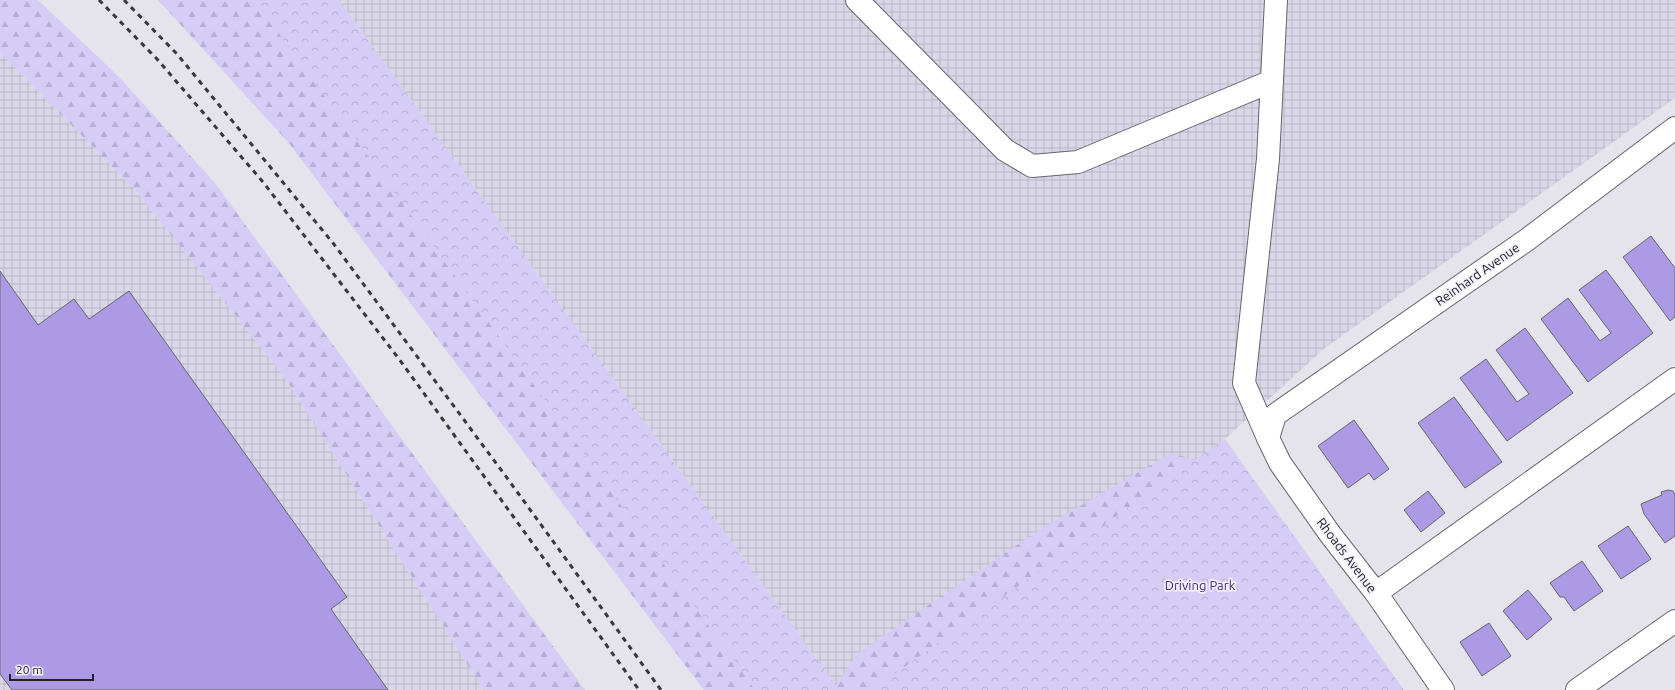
<svg xmlns="http://www.w3.org/2000/svg" width="1675" height="690" font-family="Ubuntu,sans-serif">
<style>
.industrial{fill:url(#industrial-grid)}
.forest{fill:url(#forest-firs)}
.park{fill:url(#park-crowns)}
.building{fill:#ac9ae5;stroke:#68666f}
.lines{fill:none;stroke-linecap:round;stroke-linejoin:round}
.minor-casing{stroke:#67656d;stroke-width:24}
.minor{stroke:#fff;stroke-width:22}
.rail{stroke:#38373b;stroke-width:3;stroke-dasharray:5 5;stroke-linecap:butt}
.labels{text-anchor:middle;dominant-baseline:central;stroke-width:3.5;stroke-linejoin:round;paint-order:stroke}
.street-label{font-size:13px;fill:#212024;stroke:#f2f0fa}
.park-label{font-size:13px;fill:#482a81;stroke:#f2f0fa}
</style>
<defs>
<pattern id="industrial-grid" width="8" height="8" patternUnits="userSpaceOnUse"><rect width="8" height="8" fill="#d9d6e7"/><path d="M0 4h8M4 0v8" fill="none" stroke="#bab7c6"/></pattern>
<pattern id="forest-firs" width="22" height="20" patternUnits="userSpaceOnUse"><rect width="22" height="20" fill="#d6cdf7"/><path d="M5 1l3.5 6h-7zM16 11l3.5 6h-7z" fill="#b7b0d4"/></pattern>
<pattern id="park-crowns" width="20" height="18" patternUnits="userSpaceOnUse"><rect width="20" height="18" fill="#d6cdf7"/><path d="M2 6a3 3 0 1 1 6 0M12 15a3 3 0 1 1 6 0" fill="none" stroke="#b7b0d4"/></pattern>
</defs>
<rect width="100%" height="100%" fill="#e5e3ec"/>
<g class="industrial">
<path d="M 339,0 L 1675,0 L 1675,98 L 1325,348 L 1225,439 L 872,690 L 839,690 Z"/>
<path d="M 0,52 L 137,192 L 283,375 L 484,690 L 0,690 Z"/>
</g>
<g class="forest">
<path d="M 0,0 L 38,0 L 118,76 L 215,183 L 585,690 L 484,690 L 283,375 L 137,192 L 0,52 Z"/>
<path d="M 158,0 L 283,0 L 771,690 L 704,690 L 288,142 Z"/>
<path d="M 1171,453 L 1195,460 L 1311,690 L 829,690 L 836,685 L 857,654 L 1039,530 Z"/>
</g>
<g class="park">
<path d="M 255,0 L 339,0 L 839,690 L 755,690 Z"/>
<path d="M 1225,439 L 1404,690 L 872,690 L 1195,460 Z"/>
</g>
<g class="building">
<path d="M 1651,236 L 1675,268 L 1675,317 L 1670,321 L 1623,257 Z"/>
<path d="M 1606,270 L 1653,333 L 1588,382 L 1541,319 L 1568,298 L 1600,341 L 1611,333 L 1579,290 Z"/>
<path d="M 0,271 L 38,325 L 74,299 L 89,319 L 129,291 L 347,597 L 331,609 L 388,690 L 12,690 L 0,674 Z"/>
<path d="M 1525,328 L 1573,393 L 1507,441 L 1460,378 L 1486,359 L 1517,402 L 1529,394 L 1496,350 Z"/>
<path d="M 1454,397 L 1502,462 L 1465,488 L 1418,423 Z"/>
<path d="M 1354,420 L 1389,469 L 1374,480 L 1369,473 L 1348,488 L 1318,446 Z"/>
<path d="M 1668,490 L 1673,491 L 1675,494 L 1675,536 L 1665,543 L 1644,514 L 1641,504 L 1662,495 L 1661,492 Z"/>
<path d="M 1428,491 L 1445,513 L 1421,532 L 1404,510 Z"/>
<path d="M 1628,526 L 1651,559 L 1621,579 L 1598,546 Z"/>
<path d="M 1582,561 L 1603,591 L 1574,611 L 1564,597 L 1560,597 L 1550,583 Z"/>
<path d="M 1528,590 L 1552,619 L 1527,640 L 1503,611 Z"/>
<path d="M 1489,623 L 1511,656 L 1482,676 L 1460,642 Z"/>
</g>
<g class="lines">
<g class="minor-casing">
<g id="minor">
<path d="M 857,0 L 1005,150 L 1032,166 L 1078,162 L 1272,81"/>
<path d="M 1268,438 L 1244,383 L 1268,159 L 1276,0"/>
<path d="M 1376,593 L 1675,379"/>
<path d="M 1443,690 L 1376,593 L 1330,534 L 1280,463 L 1268,438 L 1275,415 L 1528,239 L 1675,128"/>
<path d="M 1577,690 L 1675,621"/>
</g>
</g>
<use href="#minor" class="minor"/>
<g class="rail">
<path d="M 99,0 L 157,59 L 263,182 L 399,359 L 639,690"/>
<path d="M 124,0 L 177,54 L 333,243 L 510,482 L 661,690"/>
</g>
</g>
<g class="labels">
<g class="street-label">
<text transform="translate(1477 274) rotate(-35)">Reinhard Avenue</text>
<text transform="translate(1347 555) rotate(53)">Rhoads Avenue</text>
</g>
<g class="park-label">
<text x="1200" y="585">Driving Park</text>
</g>
</g>
<path d="M10 674v6h83v-6" fill="none" stroke="#212024" stroke-width="2"/>
<text x="16" y="674" font-size="12" fill="#212024" stroke="#f2f0fa" stroke-width="3" paint-order="stroke">20 m</text>
</svg>
